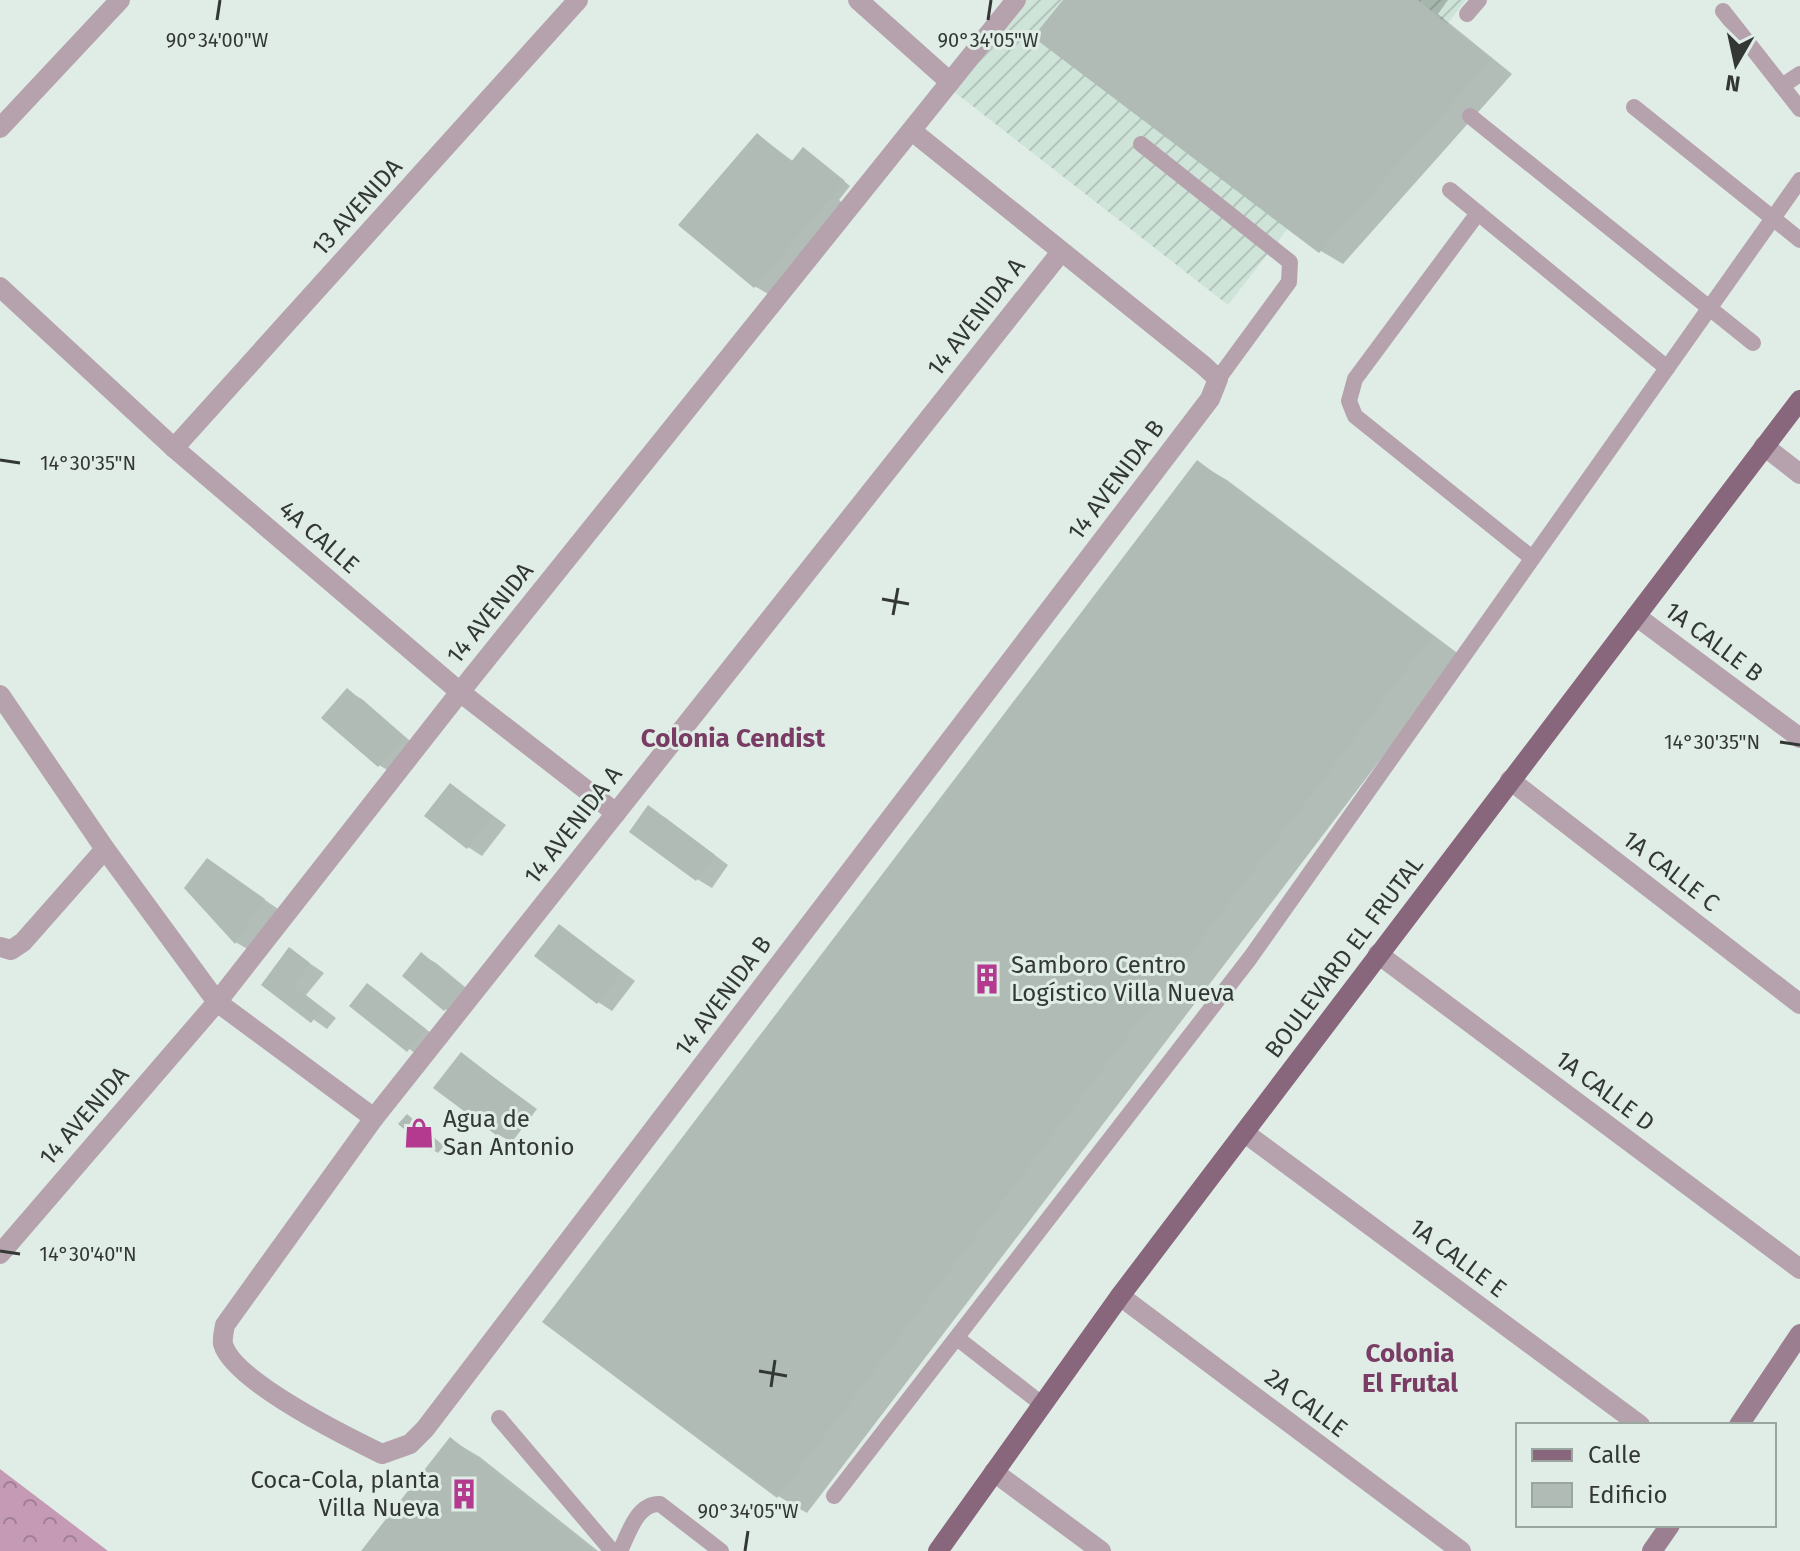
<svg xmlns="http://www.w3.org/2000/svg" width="1800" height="1551" font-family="'Fira Sans',sans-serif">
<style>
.industrial{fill:url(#industrial-furrows)}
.forest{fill:url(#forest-crowns)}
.shadow{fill:#0003}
.building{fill:#afbbb4}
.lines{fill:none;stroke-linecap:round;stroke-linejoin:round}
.lane{stroke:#b5a2ad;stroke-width:16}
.street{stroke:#b5a2ad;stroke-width:20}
.secondary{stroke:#9b7f90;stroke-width:20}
.primary{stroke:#88667b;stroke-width:20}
.ticks{fill:none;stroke:#333835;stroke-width:3}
.labels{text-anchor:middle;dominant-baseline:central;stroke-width:6;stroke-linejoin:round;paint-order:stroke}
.street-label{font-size:24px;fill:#333835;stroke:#e0ede6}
.poi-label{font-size:24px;fill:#333835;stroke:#e0ede6;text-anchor:start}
.neighbourhood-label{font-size:26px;font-weight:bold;fill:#793c64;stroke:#e0ede6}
.ticks-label{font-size:20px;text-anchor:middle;fill:#333835;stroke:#e0ede6;stroke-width:6;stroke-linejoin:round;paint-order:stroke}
</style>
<defs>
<pattern id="industrial-furrows" width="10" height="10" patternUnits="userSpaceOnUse" patternTransform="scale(2)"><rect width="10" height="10" fill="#cfe4d9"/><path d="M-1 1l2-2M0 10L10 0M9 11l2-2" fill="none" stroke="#b2c4bb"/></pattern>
<pattern id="forest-crowns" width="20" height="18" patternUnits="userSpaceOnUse" patternTransform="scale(2)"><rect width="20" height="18" fill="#c59ab4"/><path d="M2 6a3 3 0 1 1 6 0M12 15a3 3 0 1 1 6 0" fill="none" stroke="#a17f93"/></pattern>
</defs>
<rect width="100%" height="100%" fill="#e0ede6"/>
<path class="industrial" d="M 1022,0 L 1466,0 L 1228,305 L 948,87 Z"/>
<path class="forest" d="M 0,1469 L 108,1551 L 0,1551 Z"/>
<g class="shadow">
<path d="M 1066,0 L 1448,0 L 1438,14 L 1512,74 L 1343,264 L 1321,251 L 1036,37 Z"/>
<path d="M 758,135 L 794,162 L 810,154 L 850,186 L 839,200 L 846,206 L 770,295 L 756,287 L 681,224 Z"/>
<path d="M 1198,463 L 1227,480 L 1460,655 L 807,1513 L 778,1496 Z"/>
<path d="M 347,691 L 362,699 L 417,747 L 394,774 L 379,765 Z"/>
<path d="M 451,785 L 506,825 L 482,856 L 468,847 Z"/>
<path d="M 663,816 L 728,865 L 712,888 L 697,879 Z"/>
<path d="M 208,860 L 278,909 L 251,951 L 237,943 L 187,887 Z"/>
<path d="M 559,926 L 635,981 L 612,1011 L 598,1002 Z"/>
<path d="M 290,950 L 324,973 L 306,995 L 336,1018 L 327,1029 L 263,984 Z"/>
<path d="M 422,955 L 436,963 L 477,997 L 460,1018 L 445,1009 Z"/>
<path d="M 368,986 L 439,1039 L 423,1059 L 351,1006 Z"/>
<path d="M 462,1054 L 537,1109 L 512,1142 L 497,1134 Z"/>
<path d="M 414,1121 L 444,1146 L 438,1153 L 431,1149 Z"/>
<path d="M 451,1440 L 480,1457 L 598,1551 L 364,1551 Z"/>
</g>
<g class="building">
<path d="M 1063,0 L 1418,0 L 1491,60 L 1319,253 L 1033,37 Z"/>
<path d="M 757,133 L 791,162 L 803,147 L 845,181 L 754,288 L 678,225 Z"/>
<path d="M 1197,460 L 1432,636 L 777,1498 L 542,1322 Z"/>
<path d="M 347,688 L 404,737 L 378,767 L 321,718 Z"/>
<path d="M 450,783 L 493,816 L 467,849 L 424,816 Z"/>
<path d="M 648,805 L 715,855 L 696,881 L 629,832 Z"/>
<path d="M 207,858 L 265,899 L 235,944 L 184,888 Z"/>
<path d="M 559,924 L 622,972 L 597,1004 L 534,956 Z"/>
<path d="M 289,947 L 310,963 L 293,986 L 322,1008 L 311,1023 L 261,985 Z"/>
<path d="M 421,952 L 463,988 L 444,1011 L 402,976 Z"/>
<path d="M 367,983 L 426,1029 L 407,1052 L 349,1006 Z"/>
<path d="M 461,1052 L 523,1100 L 496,1135 L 433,1088 Z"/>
<path d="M 407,1114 L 439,1142 L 430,1151 L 398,1124 Z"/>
<path d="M 450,1437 L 593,1551 L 361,1551 Z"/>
</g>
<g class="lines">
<g class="lane">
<path d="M 1723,11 L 1800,109"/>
<path d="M 1467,14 L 1479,0"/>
<path d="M 1782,86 L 1800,74"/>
<path d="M 1634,107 L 1800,240"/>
<path d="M 1470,116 L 1753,343"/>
<path d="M 1141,144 L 1290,262 L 1289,282 L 1218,379"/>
<path d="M 1450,190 L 1667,368"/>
<path d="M 1478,213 L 1355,379 L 1349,401 L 1355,416 L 1532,558"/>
<path d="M 957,1338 L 1043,1405"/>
<path d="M 499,1418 L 612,1551"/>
<path d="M 834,1496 L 1250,958 L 1800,180"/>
<path d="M 620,1551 C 629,1533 637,1503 660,1504 L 721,1551"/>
</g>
<g class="street">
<path d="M 858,0 L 950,82"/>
<path d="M 0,128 L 120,0"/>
<path d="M 912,131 L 1203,365 L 1218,379 L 1210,399 L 425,1429 L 410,1444 L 382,1454 C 347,1437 233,1381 223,1344 C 222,1338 224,1331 225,1325 L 374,1118 L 1061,252"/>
<path d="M 0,287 L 174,448 L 460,692 L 616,813"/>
<path d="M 1764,446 L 1800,474"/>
<path d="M 174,448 L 578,0"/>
<path d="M 1636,616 L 1800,738"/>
<path d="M 0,695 L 105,849 L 217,1002 L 374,1118"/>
<path d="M 1510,780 L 1800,1004"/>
<path d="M 0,947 L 11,950 L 23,942 L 105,849"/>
<path d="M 1378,954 L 1800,1269"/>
<path d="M 1245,1133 L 1640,1425"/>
<path d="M 0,1254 L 217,1002 L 460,692 L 1016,0"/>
<path d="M 1120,1296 L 1461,1551"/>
<path d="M 994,1472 L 1101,1551"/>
</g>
<g class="secondary">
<path d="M 1739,1425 L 1800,1334"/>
<path d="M 1652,1551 L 1670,1525"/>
</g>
<path class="primary" d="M 938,1551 L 1120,1296 L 1800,400"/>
</g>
<path class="ticks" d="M 217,20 L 220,0M 988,20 L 991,0M 0,460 L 20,463M 882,599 L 909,604M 893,615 L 898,588M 1780,742 L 1800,745M 0,1251 L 20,1254M 759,1371 L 787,1376M 771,1387 L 775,1360M 745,1551 L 748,1531"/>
<defs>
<g id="building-bare" transform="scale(2.4)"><path d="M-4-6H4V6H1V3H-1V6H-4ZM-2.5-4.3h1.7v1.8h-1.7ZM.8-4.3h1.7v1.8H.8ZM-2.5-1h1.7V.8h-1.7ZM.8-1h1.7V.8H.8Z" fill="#b33a8e" stroke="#e0ede6" stroke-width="2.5" paint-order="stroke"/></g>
<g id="shop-bare" transform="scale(2.4)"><path d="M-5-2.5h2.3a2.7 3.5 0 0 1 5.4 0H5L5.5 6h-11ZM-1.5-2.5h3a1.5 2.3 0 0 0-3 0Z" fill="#b33a8e" stroke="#e0ede6" stroke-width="2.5" paint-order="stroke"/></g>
</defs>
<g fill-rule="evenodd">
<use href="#building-bare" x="987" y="979"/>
<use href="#shop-bare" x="419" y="1133"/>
<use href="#building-bare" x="464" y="1494"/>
</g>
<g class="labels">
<g class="street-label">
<text transform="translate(357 207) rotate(-48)">13 AVENIDA</text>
<text transform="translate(976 317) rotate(-52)">14 AVENIDA A</text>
<text transform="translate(1116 480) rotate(-53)">14 AVENIDA B</text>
<text transform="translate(319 537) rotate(41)">4A CALLE</text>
<text transform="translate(490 613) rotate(-51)">14 AVENIDA</text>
<text transform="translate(1714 642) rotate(37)">1A CALLE B</text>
<text transform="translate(573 825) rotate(-52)">14 AVENIDA A</text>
<text transform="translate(1671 871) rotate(38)">1A CALLE C</text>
<text transform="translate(1344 957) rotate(-53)">BOULEVARD EL FRUTAL</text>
<text transform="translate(723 996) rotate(-53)">14 AVENIDA B</text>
<text transform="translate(1605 1091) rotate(37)">1A CALLE D</text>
<text transform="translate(84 1116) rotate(-49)">14 AVENIDA</text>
<text transform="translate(1458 1258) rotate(37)">1A CALLE E</text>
<text transform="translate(1306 1403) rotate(37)">2A CALLE</text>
</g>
<g class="poi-label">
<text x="1011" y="965">Samboro Centro<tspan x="1011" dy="28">Logístico Villa Nueva</tspan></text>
<text x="443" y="1119">Agua de<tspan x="443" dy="28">San Antonio</tspan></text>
<text x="440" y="1480" text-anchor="end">Coca-Cola, planta<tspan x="440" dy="28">Villa Nueva</tspan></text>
</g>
<g class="neighbourhood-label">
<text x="733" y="738">Colonia Cendist</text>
<text x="1410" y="1353">Colonia<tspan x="1410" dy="30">El Frutal</tspan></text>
</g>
</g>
<g class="ticks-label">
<text x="217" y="47">90°34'00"W</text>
<text x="988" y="47">90°34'05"W</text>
<text x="88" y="470">14°30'35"N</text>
<text x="1712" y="749">14°30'35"N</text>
<text x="88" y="1261">14°30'40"N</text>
<text x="748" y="1518">90°34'05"W</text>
</g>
<rect x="1516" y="1423" width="260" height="104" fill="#e0ede6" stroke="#9ba59f" stroke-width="2"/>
<rect x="1532" y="1449" width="40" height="12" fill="#88667b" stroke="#9ba59f" stroke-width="2"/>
<text x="1588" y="1463" font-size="24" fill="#333835">Calle</text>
<rect x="1532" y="1483" width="40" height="24" fill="#afbbb4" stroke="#9ba59f" stroke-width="2"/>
<text x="1588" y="1503" font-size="24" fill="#333835">Edificio</text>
<g transform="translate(1736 64) rotate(189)" stroke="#e0ede6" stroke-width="6" paint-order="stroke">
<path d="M0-6L14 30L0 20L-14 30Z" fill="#333835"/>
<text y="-12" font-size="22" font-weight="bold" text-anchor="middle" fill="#333835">N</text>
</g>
</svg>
